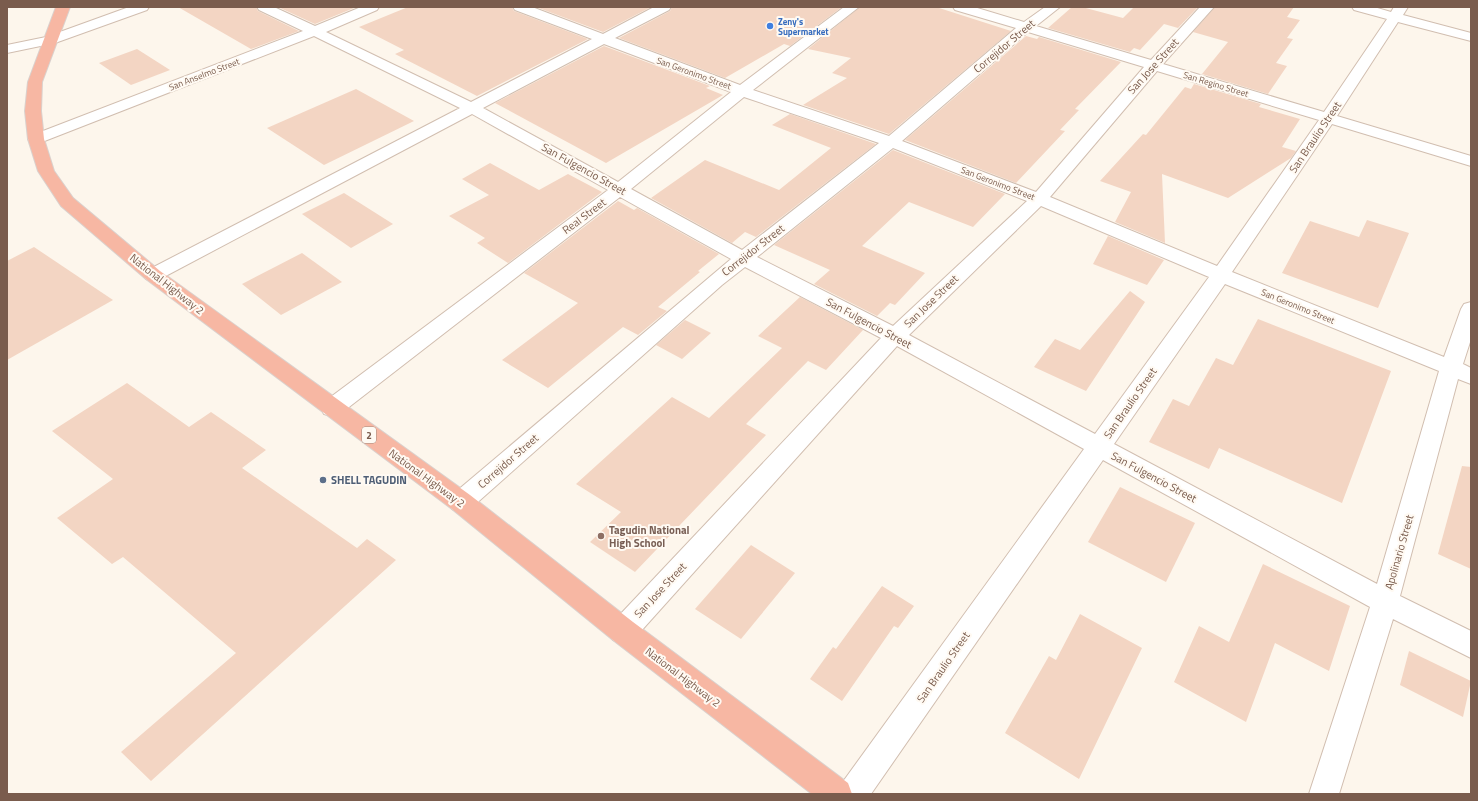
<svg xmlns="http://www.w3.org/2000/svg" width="1478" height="801" font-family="'Titillium Web',sans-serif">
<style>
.building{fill:#f3d5c3}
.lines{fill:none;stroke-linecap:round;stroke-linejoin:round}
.minor-casing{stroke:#d1beb0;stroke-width:2}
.highway-casing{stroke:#dad1cd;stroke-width:2}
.minor{fill:#fff;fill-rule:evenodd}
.highway{fill:#f7b7a3;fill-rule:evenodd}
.shop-dot{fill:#3f7fe0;stroke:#fffaf3;stroke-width:1.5}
.service-dot{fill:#5c6f8a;stroke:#fffaf3;stroke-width:1.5}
.education-dot{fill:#8d6e63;stroke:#fffaf3;stroke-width:1.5}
.labels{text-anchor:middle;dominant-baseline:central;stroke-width:4;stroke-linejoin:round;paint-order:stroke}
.far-shop-label{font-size:9px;font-weight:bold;fill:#366cbe;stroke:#fffaf3;text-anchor:start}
.far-street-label{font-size:9px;fill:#7a5c4d;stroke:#fffaf3}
.shield{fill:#fffaf3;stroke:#a28b7f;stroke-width:1}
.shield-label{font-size:10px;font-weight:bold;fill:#7a5c4d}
.street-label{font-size:11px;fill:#7a5c4d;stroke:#fffaf3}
.service-label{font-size:11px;font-weight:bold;fill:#4e5e75;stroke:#fffaf3;text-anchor:start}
.education-label{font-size:11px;font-weight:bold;fill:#785e54;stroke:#fffaf3;text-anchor:start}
</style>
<rect width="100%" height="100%" fill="#fdf6ec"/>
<g class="building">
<path d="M 178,7 L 256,7 L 258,11 L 299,31 L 251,49 Z"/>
<path d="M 278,7 L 354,7 L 354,8 L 315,24 Z"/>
<path d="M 408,7 L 512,7 L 514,11 L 588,39 L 477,96 L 395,54 L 404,50 L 359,27 Z"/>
<path d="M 536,7 L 651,7 L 603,32 Z"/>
<path d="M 672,7 L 842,7 L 790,46 L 784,44 L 725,78 L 619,38 L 670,11 Z"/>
<path d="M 860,7 L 936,7 L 1011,31 L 889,134 L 803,105 L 847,78 L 832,73 L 851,58 L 808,49 Z"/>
<path d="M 1072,7 L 1082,7 L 1123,18 L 1134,7 L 1198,7 L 1178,28 L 1164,24 L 1140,50 L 1134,48 L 1130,52 L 1048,28 Z"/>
<path d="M 1215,7 L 1294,7 L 1287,17 L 1300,20 L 1287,38 L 1293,39 L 1276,63 L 1287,66 L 1268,94 L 1202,74 L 1228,42 L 1193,32 Z"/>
<path d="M 1026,36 L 1037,39 L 1039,37 L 1121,62 L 1075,109 L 1079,110 L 1060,130 L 1065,131 L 1016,183 L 905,140 Z"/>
<path d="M 604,46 L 710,86 L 706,88 L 723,95 L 606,163 L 495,103 Z"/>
<path d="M 137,49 L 170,70 L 131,85 L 99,63 Z"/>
<path d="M 1194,84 L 1261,104 L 1259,107 L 1300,119 L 1282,147 L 1296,151 L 1291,158 L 1228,198 L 1162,174 L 1165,243 L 1115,222 L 1131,192 L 1100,181 L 1143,134 L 1146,135 L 1185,87 L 1191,89 Z"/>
<path d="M 356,89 L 414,121 L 324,165 L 267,128 Z"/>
<path d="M 790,114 L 876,144 L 756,237 L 745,232 L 732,243 L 651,198 L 705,160 L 779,190 L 831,148 L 772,125 Z"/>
<path d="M 893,150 L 1005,194 L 973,227 L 909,202 L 862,246 L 925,273 L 895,305 L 890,303 L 877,316 L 814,284 L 830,270 L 774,245 Z"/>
<path d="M 490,163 L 539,190 L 568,174 L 602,192 L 508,263 L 477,243 L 485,238 L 449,216 L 489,195 L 462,179 Z"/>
<path d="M 344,193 L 393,224 L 351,248 L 302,214 Z"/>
<path d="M 618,201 L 634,210 L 637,208 L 719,254 L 698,271 L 700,272 L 658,307 L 667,311 L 638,335 L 623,327 L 548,388 L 502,360 L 578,303 L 524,273 Z"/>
<path d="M 1367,220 L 1409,233 L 1378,308 L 1282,273 L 1310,221 L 1359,237 Z"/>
<path d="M 1108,236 L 1164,260 L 1147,285 L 1093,264 Z"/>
<path d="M 34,247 L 113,300 L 7,360 L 7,261 Z"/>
<path d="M 302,253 L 342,282 L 281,315 L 242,284 Z"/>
<path d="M 1130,291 L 1145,302 L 1086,391 L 1034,367 L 1055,339 L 1080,350 Z"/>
<path d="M 800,297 L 863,330 L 826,370 L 808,361 L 746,424 L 766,435 L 635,572 L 590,542 L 621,512 L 576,484 L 672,397 L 709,418 L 782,348 L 758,336 Z"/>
<path d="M 1258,319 L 1391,371 L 1342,503 L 1219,448 L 1209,469 L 1149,442 L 1173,399 L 1189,406 L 1216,358 L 1233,365 Z"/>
<path d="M 685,320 L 711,333 L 682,359 L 656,345 Z"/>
<path d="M 127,383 L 189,427 L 211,412 L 266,450 L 242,468 L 357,548 L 367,539 L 396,560 L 151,781 L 121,752 L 236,653 L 123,557 L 112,564 L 57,518 L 113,479 L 52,431 Z"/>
<path d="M 1462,466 L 1471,467 L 1471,569 L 1438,554 Z"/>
<path d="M 1120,487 L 1195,523 L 1166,582 L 1088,542 Z"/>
<path d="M 751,545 L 795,573 L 741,639 L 695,609 Z"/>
<path d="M 1263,564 L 1350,606 L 1329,671 L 1275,643 L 1246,722 L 1174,682 L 1199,626 L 1229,642 Z"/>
<path d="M 882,586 L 914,606 L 898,628 L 894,626 L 842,701 L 810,679 L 833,647 L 836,649 Z"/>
<path d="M 1080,614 L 1142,648 L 1079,779 L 1005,733 L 1049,656 L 1056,660 Z"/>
<path d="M 1409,651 L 1471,681 L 1463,717 L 1400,685 Z"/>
</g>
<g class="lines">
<g class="minor-casing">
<g id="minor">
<path d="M 129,7 L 149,7 L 147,10 L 55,43 L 7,53 L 7,45 L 46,37 Z"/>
<path d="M 257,7 L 274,7 L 315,26 L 361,7 L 379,7 L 377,10 L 326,32 L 471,102 L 592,39 L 515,10 L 513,7 L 532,7 L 603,34 L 654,7 L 671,7 L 669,10 L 615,38 L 740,85 L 844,7 L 859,7 L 753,90 L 889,136 L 1016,28 L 955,10 L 953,7 L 974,7 L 1024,22 L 1045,7 L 1060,7 L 1036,26 L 1151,60 L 1200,7 L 1214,7 L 1163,64 L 1324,112 L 1387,19 L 1354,10 L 1352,7 L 1374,7 L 1391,12 L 1394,7 L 1408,7 L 1403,15 L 1471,33 L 1471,41 L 1398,22 L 1337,116 L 1471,156 L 1471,166 L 1332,124 L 1232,272 L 1444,357 L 1461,309 L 1464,304 L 1471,302 L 1471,339 L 1463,364 L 1471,368 L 1471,384 L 1458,379 L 1400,596 L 1471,631 L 1471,658 L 1393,619 L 1339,794 L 1309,794 L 1370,607 L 1103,460 L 871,794 L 838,794 L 842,783 L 1084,449 L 897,346 L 633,640 L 623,643 L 613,640 L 609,631 L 613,622 L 881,338 L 745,267 L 722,285 L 470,509 L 461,512 L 452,509 L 449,502 L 452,495 L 731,259 L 620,197 L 340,414 L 332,416 L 324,414 L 321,408 L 324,402 L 608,190 L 472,114 L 160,279 L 153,281 L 146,279 L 143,275 L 146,271 L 460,108 L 314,36 L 42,142 L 36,144 L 30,142 L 28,139 L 30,136 L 303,31 L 259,10 ZM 1028,32 L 1144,67 L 1036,192 L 902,141 ZM 604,44 L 731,92 L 618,182 L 483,108 ZM 1157,71 L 1319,120 L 1217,266 L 1050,197 ZM 744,97 L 879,143 L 742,250 L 631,189 ZM 893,148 L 1027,201 L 893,326 L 757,257 ZM 1041,206 L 1209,277 L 1095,434 L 909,335 ZM 1225,284 L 1439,371 L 1377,584 L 1114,444 Z"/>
</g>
</g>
<g class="highway-casing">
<path id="highway" d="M 56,7 L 70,7 L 42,82 L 41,111 L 44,139 L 54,171 L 73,198 L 160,271 L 470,495 L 633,622 L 848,783 L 852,794 L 812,794 L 613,640 L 452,509 L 146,279 L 61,206 L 38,171 L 28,139 L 25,111 L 28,82 Z"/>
</g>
<use href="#minor" class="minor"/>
<use href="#highway" class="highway"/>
</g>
<circle class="shop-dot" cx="770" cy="26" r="4"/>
<circle class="service-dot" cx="323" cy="480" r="4"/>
<circle class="education-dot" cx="601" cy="536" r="4"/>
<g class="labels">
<g class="far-shop-label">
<text x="778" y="21">Zeny's<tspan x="778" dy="10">Supermarket</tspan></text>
</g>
<g class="far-street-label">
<text transform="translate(694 73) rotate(20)">San Geronimo Street</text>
<text transform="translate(204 74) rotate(-21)">San Anselmo Street</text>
<text transform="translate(1216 84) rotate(17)">San Regino Street</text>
<text transform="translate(998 183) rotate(21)">San Geronimo Street</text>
<text transform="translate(1298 306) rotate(22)">San Geronimo Street</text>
</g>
<rect class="shield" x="362" y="427" width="14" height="16" rx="3"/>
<g class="shield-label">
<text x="369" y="435">2</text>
</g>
<g class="street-label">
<text transform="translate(1004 46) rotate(-40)">Correjidor Street</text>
<text transform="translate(1153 66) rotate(-48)">San Jose Street</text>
<text transform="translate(1315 137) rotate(-56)">San Braulio Street</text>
<text transform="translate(584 169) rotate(29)">San Fulgencio Street</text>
<text transform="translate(584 216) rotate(-37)">Real Street</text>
<text transform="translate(753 250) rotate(-38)">Correjidor Street</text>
<text transform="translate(167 284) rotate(38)">National Highway 2</text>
<text transform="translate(931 301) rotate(-44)">San Jose Street</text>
<text transform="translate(869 323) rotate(28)">San Fulgencio Street</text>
<text transform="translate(1130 403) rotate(-55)">San Braulio Street</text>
<text transform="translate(508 461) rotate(-41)">Correjidor Street</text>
<text transform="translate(1154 477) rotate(28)">San Fulgencio Street</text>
<text transform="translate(427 478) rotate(36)">National Highway 2</text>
<text transform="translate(1399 552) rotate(-74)">Apolinario Street</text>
<text transform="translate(660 590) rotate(-47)">San Jose Street</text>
<text transform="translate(943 667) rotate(-55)">San Braulio Street</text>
<text transform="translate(683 677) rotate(37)">National Highway 2</text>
</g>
<g class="service-label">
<text x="331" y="480">SHELL TAGUDIN</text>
</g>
<g class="education-label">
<text x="609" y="530">Tagudin National<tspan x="609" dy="13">High School</tspan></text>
</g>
</g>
<rect width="1478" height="801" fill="none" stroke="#7a5c4d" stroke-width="16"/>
</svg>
